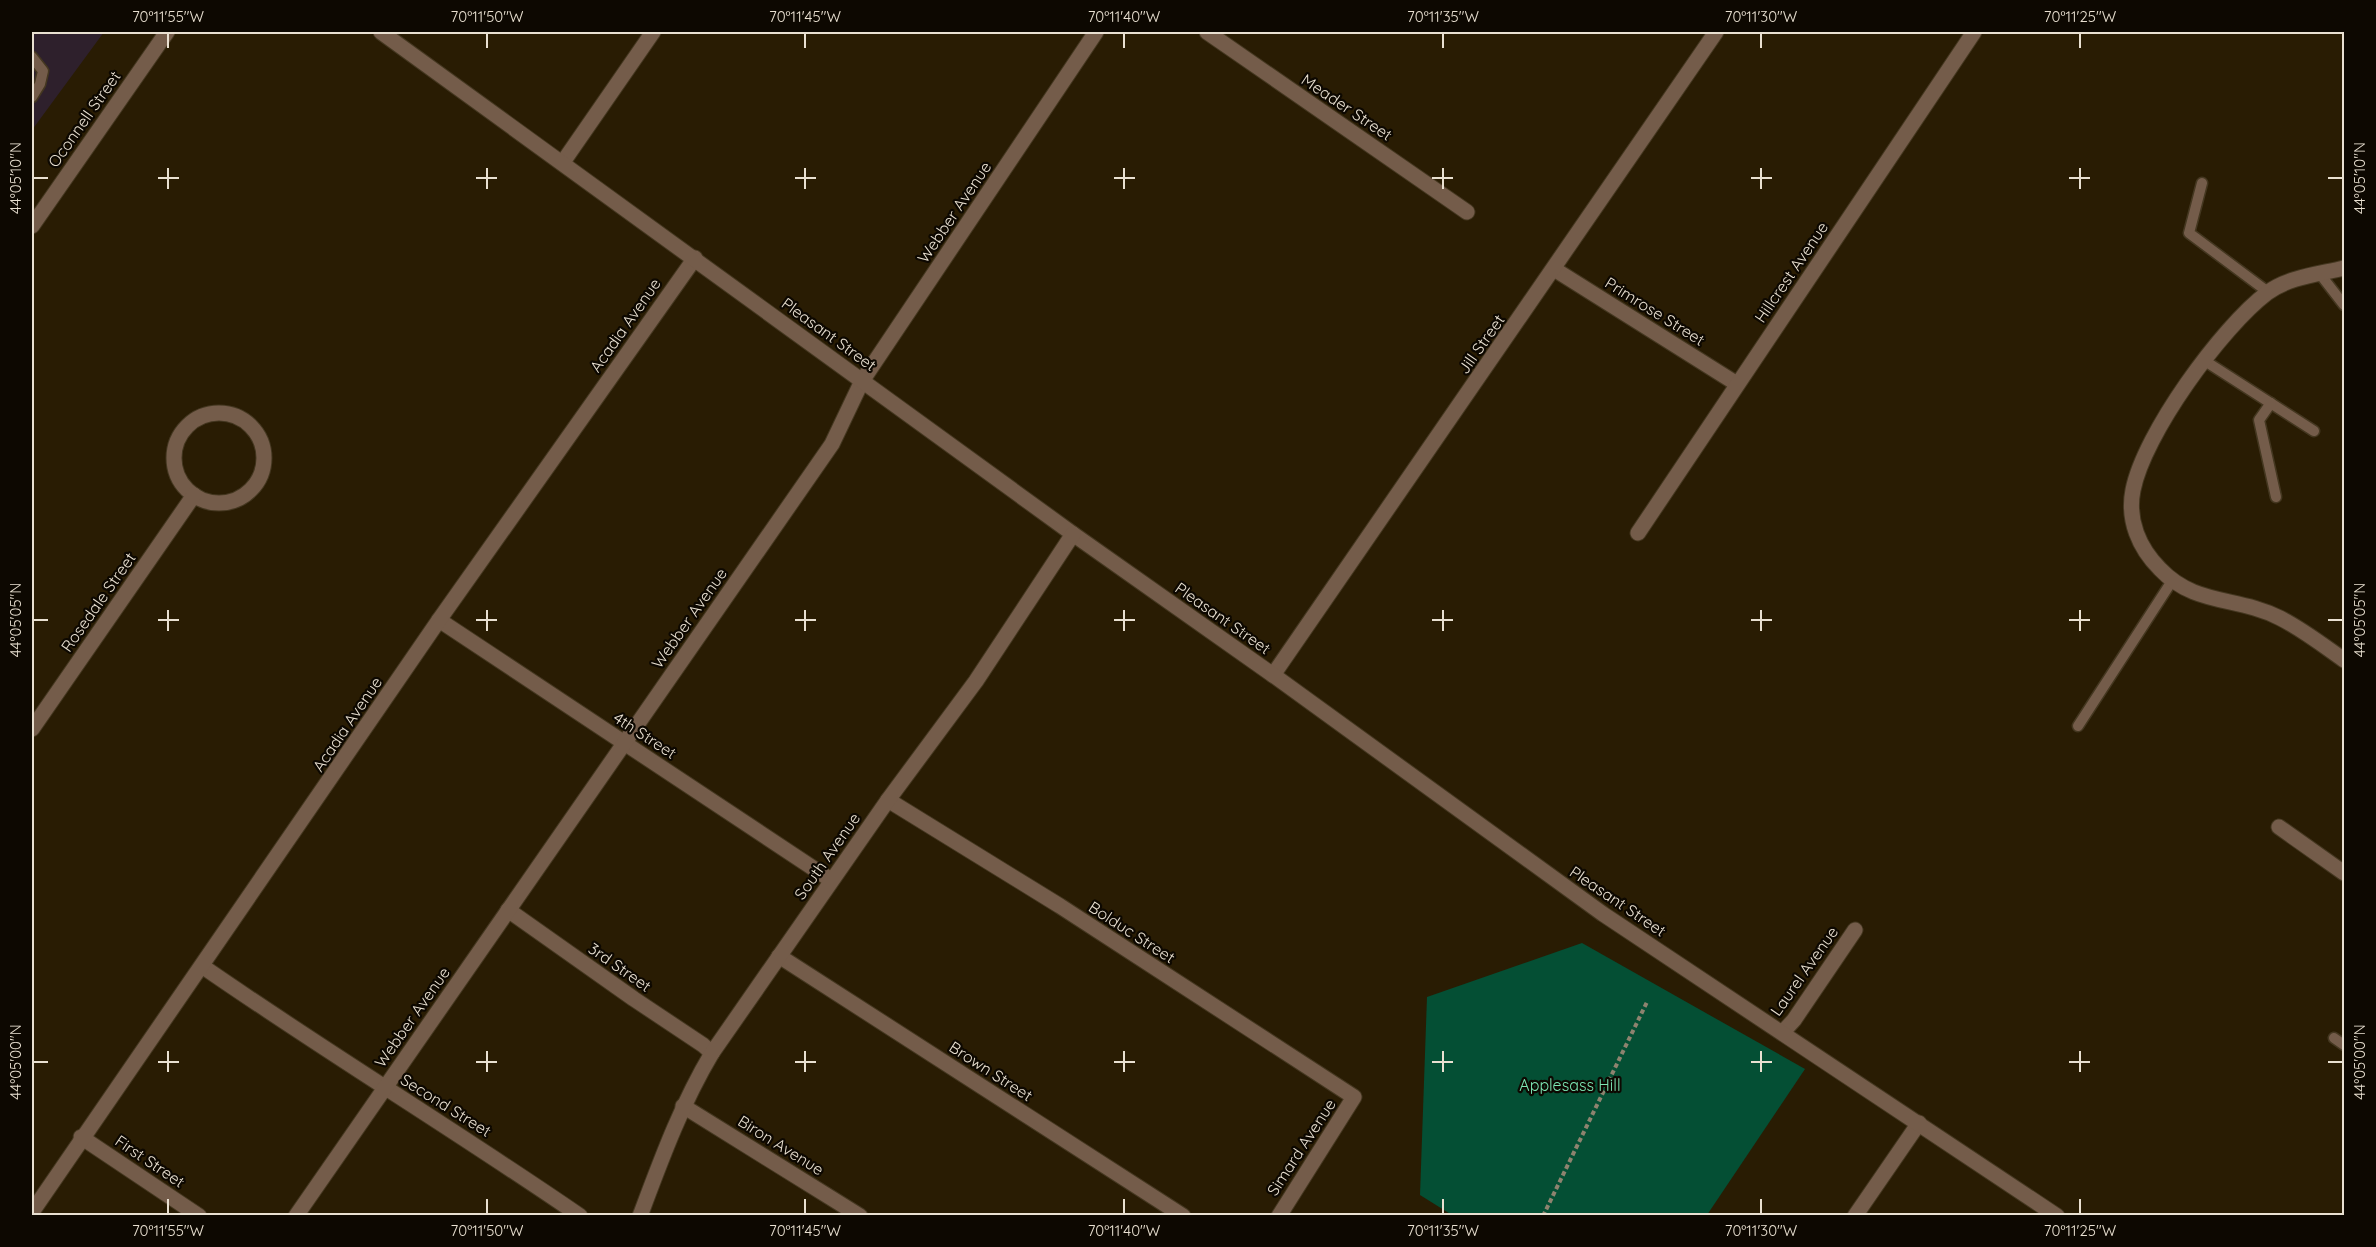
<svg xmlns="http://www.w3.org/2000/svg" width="2376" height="1247" font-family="Quicksand,sans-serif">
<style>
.commercial{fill:#2e202c}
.green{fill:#044f34}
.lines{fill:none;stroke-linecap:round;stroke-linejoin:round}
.service-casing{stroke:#443720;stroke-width:13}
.minor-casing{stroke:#443720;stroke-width:17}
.tertiary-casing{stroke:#443720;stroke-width:17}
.path{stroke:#8e836f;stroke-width:4;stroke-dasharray:4.5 3;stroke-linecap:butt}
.service{stroke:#745c4a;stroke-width:10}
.minor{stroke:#745c4a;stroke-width:15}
.tertiary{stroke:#745c4a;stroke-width:15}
.ticks{fill:none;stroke:#e9e0d1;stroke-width:2}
.labels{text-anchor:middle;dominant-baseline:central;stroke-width:4.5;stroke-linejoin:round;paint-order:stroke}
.street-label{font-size:16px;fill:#e9e0d1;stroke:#0d0801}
.park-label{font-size:16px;fill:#7ce7b4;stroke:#0d0801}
.neatline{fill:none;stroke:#e9e0d1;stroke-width:2}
.ticks-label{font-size:15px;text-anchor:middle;fill:#e9e0d1}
</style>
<rect width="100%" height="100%" fill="#291c03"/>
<path class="commercial" d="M 32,32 L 104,32 L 32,130 Z"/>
<path class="green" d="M 1582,943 L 1805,1069 L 1707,1215 L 1452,1215 L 1420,1195 L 1427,997 Z"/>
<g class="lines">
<g class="service-casing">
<g id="service">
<path d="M 32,97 L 40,84 L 43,71 L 32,57"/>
<path d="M 2202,183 L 2189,233 L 2268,292"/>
<path d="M 2320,274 L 2344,305"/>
<path d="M 2205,361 L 2314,431"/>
<path d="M 2271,403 L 2259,420 L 2276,497"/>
<path d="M 2078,726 L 2172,581"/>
<path d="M 2334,1038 L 2344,1045"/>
</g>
</g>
<g class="minor-casing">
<g id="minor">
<path d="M 1207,32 L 1467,212"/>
<path d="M 563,162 L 653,32"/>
<path d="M 32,226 L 167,32"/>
<path d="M 2344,268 C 2320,274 2288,277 2267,293 C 2221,328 2144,434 2133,490 C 2127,520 2139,548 2160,569 C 2195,606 2237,596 2280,618 C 2302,629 2324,646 2344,660"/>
<path d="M 1554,269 L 1737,384"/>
<circle cx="219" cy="458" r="45"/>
<path d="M 1638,533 L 1974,32"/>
<path d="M 439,620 L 831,880"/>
<path d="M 1273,675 L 1716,32"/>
<path d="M 32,729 L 194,495"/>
<path d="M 888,800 L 1060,906 L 1354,1097 L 1279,1216"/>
<path d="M 2279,827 L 2344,873"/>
<path d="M 508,910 L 634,999 L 703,1045 L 712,1053"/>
<path d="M 779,956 L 1183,1216"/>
<path d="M 202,966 C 326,1052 455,1130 580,1216"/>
<path d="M 1783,1032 L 1794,1020 L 1855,930"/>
<path d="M 683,1106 L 860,1216"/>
<path d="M 81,1137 L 199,1216"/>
<path d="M 32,1212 L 439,620 L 695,258"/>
<path d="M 296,1216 L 832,444 L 862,381 L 1096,32"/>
<path d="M 1855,1216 L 1919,1123"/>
</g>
</g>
<g class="tertiary-casing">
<g id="tertiary">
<path d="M 381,32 L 1073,534 L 1273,675 L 1603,914 L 2057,1216"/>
<path d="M 640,1216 C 661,1160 681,1105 712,1053 L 888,800 L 976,681 L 1073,534"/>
</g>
</g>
<path class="path" d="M 1543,1216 L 1647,1002"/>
<use href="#service" class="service"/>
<use href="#minor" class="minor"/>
<use href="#tertiary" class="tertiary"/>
</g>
<path class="ticks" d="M 168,33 L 168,48M 487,33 L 487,48M 805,33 L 805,48M 1124,33 L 1124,48M 1443,33 L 1443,48M 1761,33 L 1761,48M 2080,33 L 2080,48M 168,168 L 168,189M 487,168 L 487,189M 805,168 L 805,189M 1124,168 L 1124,189M 1443,168 L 1443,189M 1761,168 L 1761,189M 2080,168 L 2080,189M 33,178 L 48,178M 158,178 L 179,178M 476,178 L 497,178M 795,178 L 816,178M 1114,178 L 1135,178M 1432,178 L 1453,178M 1751,178 L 1772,178M 2069,178 L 2090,178M 2328,178 L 2343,178M 168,610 L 168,631M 487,610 L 487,631M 805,610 L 805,631M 1124,610 L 1124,631M 1443,610 L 1443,631M 1761,610 L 1761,631M 2080,610 L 2080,631M 33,620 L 48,620M 158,620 L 179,620M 476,620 L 497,620M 795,620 L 816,620M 1114,620 L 1135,620M 1432,620 L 1453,620M 1751,620 L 1772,620M 2069,620 L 2090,620M 2328,620 L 2343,620M 168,1051 L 168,1072M 487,1051 L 487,1072M 805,1051 L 805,1072M 1124,1051 L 1124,1072M 1443,1051 L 1443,1072M 1761,1051 L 1761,1072M 2080,1051 L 2080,1072M 33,1062 L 48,1062M 158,1062 L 179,1062M 476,1062 L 497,1062M 795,1062 L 816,1062M 1114,1062 L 1135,1062M 1432,1062 L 1453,1062M 1751,1062 L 1772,1062M 2069,1062 L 2090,1062M 2328,1062 L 2343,1062M 168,1199 L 168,1214M 487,1199 L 487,1214M 805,1199 L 805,1214M 1124,1199 L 1124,1214M 1443,1199 L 1443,1214M 1761,1199 L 1761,1214M 2080,1199 L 2080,1214"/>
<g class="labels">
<g class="street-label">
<text transform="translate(1347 107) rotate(34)">Meader Street</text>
<text transform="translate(84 119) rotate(-55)">Oconnell Street</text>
<text transform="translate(954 212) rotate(-56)">Webber Avenue</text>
<text transform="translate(1791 272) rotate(-56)">Hillcrest Avenue</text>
<text transform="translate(1655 311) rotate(32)">Primrose Street</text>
<text transform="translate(625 325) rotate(-55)">Acadia Avenue</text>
<text transform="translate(829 334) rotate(36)">Pleasant Street</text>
<text transform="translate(1481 344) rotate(-55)">Jill Street</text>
<text transform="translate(98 602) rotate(-55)">Rosedale Street</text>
<text transform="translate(689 618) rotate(-55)">Webber Avenue</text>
<text transform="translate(1223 618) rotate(35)">Pleasant Street</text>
<text transform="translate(347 724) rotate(-56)">Acadia Avenue</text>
<text transform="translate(645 735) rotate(33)">4th Street</text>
<text transform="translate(827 856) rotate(-55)">South Avenue</text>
<text transform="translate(1618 901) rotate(34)">Pleasant Street</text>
<text transform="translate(1132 932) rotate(33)">Bolduc Street</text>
<text transform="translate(620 967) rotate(35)">3rd Street</text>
<text transform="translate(1804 971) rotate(-55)">Laurel Avenue</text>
<text transform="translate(412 1017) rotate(-55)">Webber Avenue</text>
<text transform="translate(991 1071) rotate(33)">Brown Street</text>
<text transform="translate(446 1105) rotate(32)">Second Street</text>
<text transform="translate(781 1145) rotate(32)">Biron Avenue</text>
<text transform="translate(1301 1147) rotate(-57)">Simard Avenue</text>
<text transform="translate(150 1161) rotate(34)">First Street</text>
</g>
<g class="park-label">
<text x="1570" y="1085">Applesass Hill</text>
</g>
</g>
<rect width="2376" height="1247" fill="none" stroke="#0d0801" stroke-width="66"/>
<rect x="33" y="33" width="2310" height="1181" class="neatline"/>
<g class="ticks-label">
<text x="168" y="22">70°11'55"W</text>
<text x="487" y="22">70°11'50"W</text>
<text x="805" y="22">70°11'45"W</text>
<text x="1124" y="22">70°11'40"W</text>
<text x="1443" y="22">70°11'35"W</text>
<text x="1761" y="22">70°11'30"W</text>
<text x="2080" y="22">70°11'25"W</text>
<text transform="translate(16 178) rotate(-90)" y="5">44°05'10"N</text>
<text transform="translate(2360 178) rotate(-90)" y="5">44°05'10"N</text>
<text transform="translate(16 620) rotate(-90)" y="5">44°05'05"N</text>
<text transform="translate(2360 620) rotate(-90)" y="5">44°05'05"N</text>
<text transform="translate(16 1062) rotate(-90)" y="5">44°05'00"N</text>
<text transform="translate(2360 1062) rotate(-90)" y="5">44°05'00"N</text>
<text x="168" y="1236">70°11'55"W</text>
<text x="487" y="1236">70°11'50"W</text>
<text x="805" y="1236">70°11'45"W</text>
<text x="1124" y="1236">70°11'40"W</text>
<text x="1443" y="1236">70°11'35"W</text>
<text x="1761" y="1236">70°11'30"W</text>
<text x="2080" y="1236">70°11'25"W</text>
</g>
</svg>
